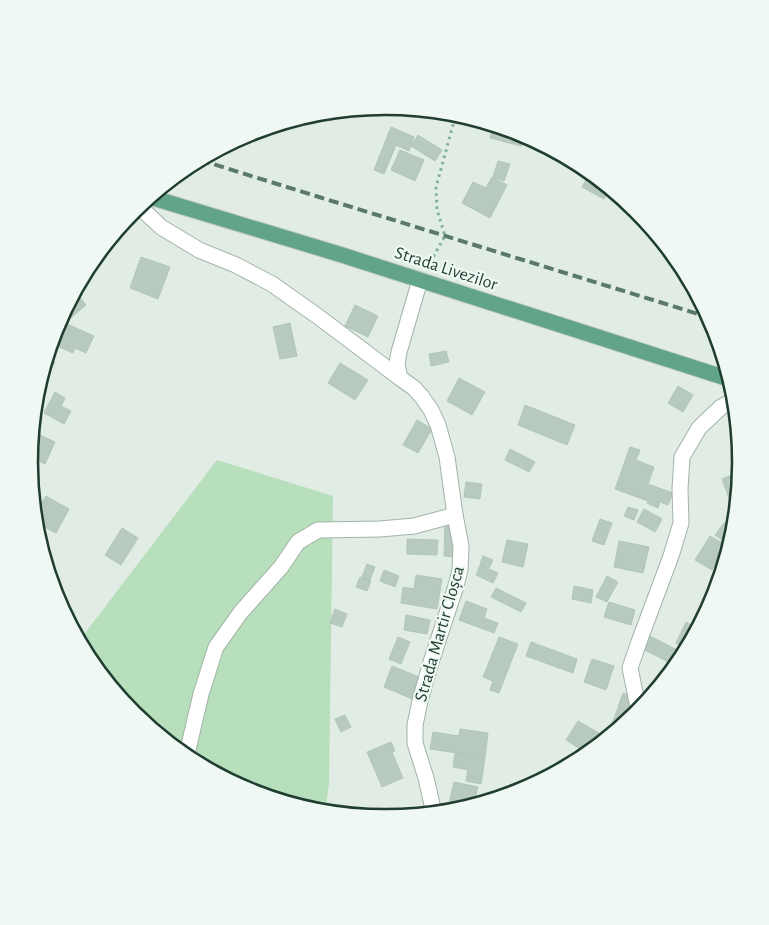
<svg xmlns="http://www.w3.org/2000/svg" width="769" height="925" font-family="'Alegreya Sans',sans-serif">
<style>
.green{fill:#b7dfbb}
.building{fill:#b8cabf;stroke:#b2c6ba}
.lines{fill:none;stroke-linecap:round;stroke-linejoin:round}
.minor-casing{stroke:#a2b4aa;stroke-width:17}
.major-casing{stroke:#c0c9c5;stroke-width:17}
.path{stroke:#7eb198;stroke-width:3;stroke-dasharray:2.5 4;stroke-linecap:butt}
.minor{stroke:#fff;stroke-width:15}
.major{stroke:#61a487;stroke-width:15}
.rail{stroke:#5a796b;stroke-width:4;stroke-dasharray:10 5;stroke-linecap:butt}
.labels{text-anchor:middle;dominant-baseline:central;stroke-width:4.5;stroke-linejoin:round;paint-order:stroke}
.street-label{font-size:18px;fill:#1f3d30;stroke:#f0f8f3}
.rim{fill:none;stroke:#1f3d30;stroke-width:2.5}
</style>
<rect width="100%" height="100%" fill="#e0ece4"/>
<path class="green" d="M 217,460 L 333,496 L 329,784 L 325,812 L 315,811 L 248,791 L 187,758 L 133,714 L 89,660 L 79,641 Z"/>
<g class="building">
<path d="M 493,126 L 524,136 L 521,146 L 490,138 Z"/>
<path d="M 391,127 L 414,137 L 409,151 L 396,145 L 384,174 L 374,170 Z"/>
<path d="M 418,135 L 442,150 L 435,161 L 411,146 Z"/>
<path d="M 400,150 L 424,160 L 415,181 L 391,170 Z"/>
<path d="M 563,156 L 573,162 L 570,168 L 560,163 Z"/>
<path d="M 498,161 L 510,164 L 504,181 L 493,177 Z"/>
<path d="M 590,173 L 609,189 L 604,199 L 582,187 Z"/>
<path d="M 492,177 L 507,185 L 490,218 L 462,203 L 473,182 L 486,188 Z"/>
<path d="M 624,201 L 636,211 L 639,215 L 639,217 L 620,207 Z"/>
<path d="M 141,257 L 170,267 L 158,299 L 130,288 Z"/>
<path d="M 75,291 L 86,305 L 67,321 L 62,315 Z"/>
<path d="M 355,305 L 378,316 L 368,337 L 345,326 Z"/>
<path d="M 65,323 L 94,336 L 86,353 L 75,348 L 73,353 L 55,345 Z"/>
<path d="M 290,323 L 297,356 L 280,359 L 273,327 Z"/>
<path d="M 446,351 L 449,362 L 431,366 L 429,354 Z"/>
<path d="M 46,358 L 55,362 L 44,384 L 39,381 Z"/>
<path d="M 340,363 L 368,380 L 355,400 L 328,383 Z"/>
<path d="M 459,378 L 485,392 L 472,415 L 447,401 Z"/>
<path d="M 678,386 L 693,395 L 683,412 L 668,403 Z"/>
<path d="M 55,392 L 65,398 L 61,406 L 71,411 L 64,424 L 44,413 Z"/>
<path d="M 525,405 L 575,425 L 567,445 L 518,425 Z"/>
<path d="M 417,420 L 432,429 L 418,453 L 403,445 Z"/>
<path d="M 35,433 L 55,442 L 45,464 L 29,457 L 31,441 Z"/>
<path d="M 630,447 L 640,450 L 636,460 L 654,467 L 648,484 L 673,493 L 668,505 L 660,502 L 658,508 L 647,503 L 648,501 L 615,489 Z"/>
<path d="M 510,449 L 535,462 L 529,472 L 505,460 Z"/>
<path d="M 739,472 L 737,498 L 730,501 L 722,479 Z"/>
<path d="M 466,482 L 482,484 L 480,499 L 464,497 Z"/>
<path d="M 46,496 L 69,509 L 56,533 L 37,523 L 40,517 L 35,515 Z"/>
<path d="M 628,507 L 638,510 L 634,520 L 624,516 Z"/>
<path d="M 644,509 L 662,519 L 655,532 L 637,522 Z"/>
<path d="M 600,519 L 612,523 L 604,545 L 592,541 Z"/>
<path d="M 724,523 L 734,530 L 729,545 L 715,535 Z"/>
<path d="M 445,525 L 457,526 L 455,557 L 444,556 Z"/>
<path d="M 122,528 L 138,538 L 121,565 L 105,555 Z"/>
<path d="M 710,536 L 726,545 L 712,570 L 695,560 Z"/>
<path d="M 407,539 L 438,540 L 437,555 L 407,554 Z"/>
<path d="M 507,540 L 528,544 L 523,567 L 502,562 Z"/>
<path d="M 619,541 L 649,547 L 643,573 L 614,567 Z"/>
<path d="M 483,556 L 493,560 L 489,568 L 480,564 Z"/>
<path d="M 367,564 L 375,567 L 370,580 L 362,577 Z"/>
<path d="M 480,565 L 498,573 L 493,583 L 476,575 Z"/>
<path d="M 384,570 L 399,576 L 395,587 L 380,581 Z"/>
<path d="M 416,575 L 442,579 L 437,609 L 401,603 L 403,587 L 414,589 Z"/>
<path d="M 607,576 L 618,582 L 607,602 L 596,597 Z"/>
<path d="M 360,577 L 371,581 L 367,591 L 356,587 Z"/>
<path d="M 574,586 L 593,590 L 591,603 L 572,599 Z"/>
<path d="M 496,588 L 526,603 L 521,612 L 491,597 Z"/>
<path d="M 466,601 L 487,609 L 484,618 L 498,623 L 494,633 L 459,620 Z"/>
<path d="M 609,602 L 635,610 L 631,625 L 604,617 Z"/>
<path d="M 335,609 L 347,614 L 342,627 L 330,623 Z"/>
<path d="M 406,615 L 430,620 L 427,634 L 404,630 Z"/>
<path d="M 686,622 L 697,628 L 687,648 L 676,643 Z"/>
<path d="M 650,636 L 681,652 L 674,665 L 643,649 Z"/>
<path d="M 398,637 L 410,642 L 401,664 L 389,659 Z"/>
<path d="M 499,637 L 518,644 L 499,693 L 490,690 L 493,681 L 483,677 Z"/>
<path d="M 531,642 L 577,659 L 573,673 L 526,656 Z"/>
<path d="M 592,659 L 614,666 L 606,690 L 584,682 Z"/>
<path d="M 392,666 L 419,677 L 415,686 L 422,689 L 417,701 L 384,687 Z"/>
<path d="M 623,693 L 634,697 L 629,711 L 618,707 Z"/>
<path d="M 618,708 L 631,713 L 628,721 L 609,737 L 607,736 Z"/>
<path d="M 345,715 L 351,727 L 341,732 L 335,719 Z"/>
<path d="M 578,721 L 599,733 L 597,736 L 604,741 L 588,754 L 566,740 Z"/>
<path d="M 460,729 L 488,733 L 485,757 L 430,749 L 433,732 L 459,736 Z"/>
<path d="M 391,742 L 395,751 L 392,752 L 403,778 L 382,787 L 367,752 Z"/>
<path d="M 455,753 L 485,758 L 481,784 L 466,781 L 468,770 L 453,767 Z"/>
<path d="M 454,782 L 478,787 L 473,806 L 454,811 L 447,812 Z"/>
<path d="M 351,808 L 360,811 L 359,816 L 349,815 Z"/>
<path d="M 384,811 L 399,816 L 398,817 L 382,818 Z"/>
</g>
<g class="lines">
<g class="minor-casing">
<g id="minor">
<path d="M 140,205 L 144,211 L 161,227 L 199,250 L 236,265 L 272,284 L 316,315 L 400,378"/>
<path d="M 420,280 L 399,352 L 397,364 L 400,378 L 414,388 L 422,397 L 431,410 L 438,425 L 447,457 L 455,515 L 461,546 L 460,570 L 456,586 L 431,662 L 420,701 L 415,725 L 415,743 L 426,778 L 434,813"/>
<path d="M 638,712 L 638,707 L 630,668 L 640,639 L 671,556 L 681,523 L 680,489 L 682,457 L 699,428 L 721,407 L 734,400"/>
<path d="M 186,758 L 201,694 L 216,647 L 241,612 L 281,567 L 298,542 L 318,530 L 380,529 L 414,526 L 455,515"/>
</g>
</g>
<g class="major-casing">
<path id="major" d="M 150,197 L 342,255 L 729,379"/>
</g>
<path class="path" d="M 427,268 L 445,236 L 437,210 L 436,187 L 456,114"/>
<use href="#minor" class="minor"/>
<use href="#major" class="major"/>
<path class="rail" d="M 200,160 L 319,197 L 708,317"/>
</g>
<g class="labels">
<g class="street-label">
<text transform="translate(446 269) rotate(18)">Strada Livezilor</text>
<text transform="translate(440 634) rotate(-74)">Strada Martir Cloșca</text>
</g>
</g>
<path d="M0 0H769V925H0ZM38 462a347 347 0 1 1 694 0a347 347 0 1 1-694 0Z" fill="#f0f8f3" fill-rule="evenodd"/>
<path class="rim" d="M38 462a347 347 0 1 1 694 0a347 347 0 1 1-694 0Z"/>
</svg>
